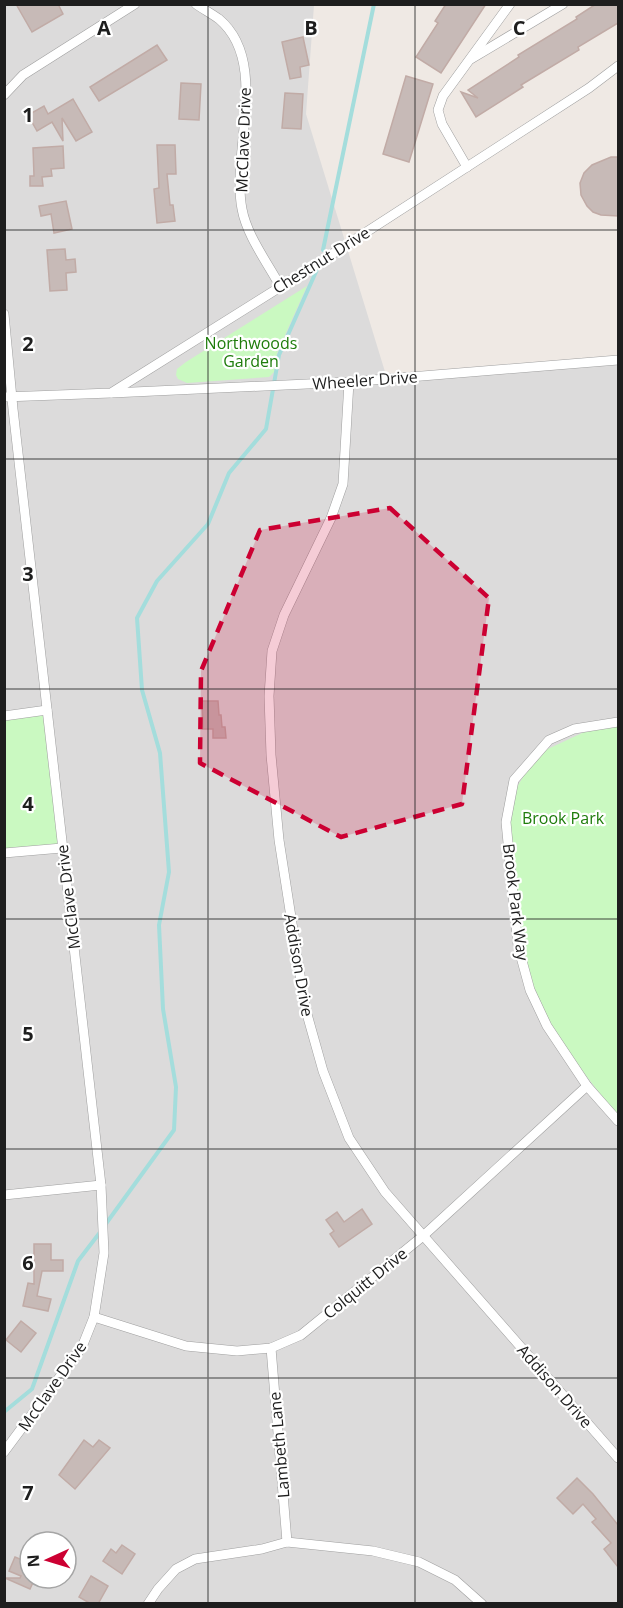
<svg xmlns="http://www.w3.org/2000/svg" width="623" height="1608" font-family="'Open Sans',sans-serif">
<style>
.residential{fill:#dcdbdb;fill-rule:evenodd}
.park{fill:#caf9c1}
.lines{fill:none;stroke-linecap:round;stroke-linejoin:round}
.stream{stroke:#a4dddc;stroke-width:4}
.building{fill:#c7bab7;stroke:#c1aba6;stroke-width:1.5}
.street-casing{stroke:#9f9f9f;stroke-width:10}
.street{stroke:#fff;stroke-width:9}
.marked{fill:#cc0032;fill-opacity:0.2;stroke:#cc0032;stroke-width:4.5;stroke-dasharray:12 8;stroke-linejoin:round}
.grid{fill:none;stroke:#1e1e1e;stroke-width:1.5;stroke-opacity:0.55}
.labels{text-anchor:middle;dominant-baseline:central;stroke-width:4.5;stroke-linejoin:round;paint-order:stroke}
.street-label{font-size:16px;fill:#1e1e1e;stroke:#fff}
.park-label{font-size:16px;fill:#1e7c0b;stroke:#fff}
.grid-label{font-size:20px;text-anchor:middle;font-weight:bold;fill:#1e1e1e;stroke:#fff;stroke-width:4.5;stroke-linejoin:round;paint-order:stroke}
</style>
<rect width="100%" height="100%" fill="#efe9e4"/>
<path class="residential" d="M 5,5 L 314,5 L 306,114 L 386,375 L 618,359 L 618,1603 L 5,1603 ZM 30,1542 L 66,1542 L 66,1578 L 30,1578 Z"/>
<g class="park">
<path d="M 307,286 L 277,353 L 274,372 L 269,377 L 187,383 L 178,379 L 176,375 L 177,369 L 186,362 Z"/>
<path d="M 49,707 L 62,844 L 5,851 L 4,715 Z"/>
<path d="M 618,724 L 618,1117 L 543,1020 L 518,947 L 506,805 L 537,754 L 595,727 Z"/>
</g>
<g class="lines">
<g class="stream">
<path d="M 323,250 L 374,4"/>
<path d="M 105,1225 L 174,1130 L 176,1087 L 163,1009 L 159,925 L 169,872 L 160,753 L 142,690 L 137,618 L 157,581 L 208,524 L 229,473 L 266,429 L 279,355 L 319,265"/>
<path d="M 4,1412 L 32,1389 L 78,1261 L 101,1231"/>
</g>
</g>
<g class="building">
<path d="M 16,4 L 58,4 L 63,14 L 32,32 Z"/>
<path d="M 446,4 L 486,4 L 441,73 L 416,57 L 438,23 L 435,21 Z"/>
<path d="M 596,4 L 618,4 L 618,23 L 578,47 L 579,50 L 521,85 L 523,87 L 476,117 L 461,92 L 478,98 L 468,90 L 519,57 L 518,55 L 577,19 L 576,17 Z"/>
<path d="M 303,37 L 309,65 L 300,67 L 301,77 L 290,79 L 282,42 Z"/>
<path d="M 157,45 L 167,60 L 99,101 L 90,87 Z"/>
<path d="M 406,76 L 433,84 L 409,162 L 383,154 Z"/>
<path d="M 181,83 L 201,84 L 199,120 L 179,119 Z"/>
<path d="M 285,93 L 303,94 L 301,129 L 282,128 Z"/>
<path d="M 73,99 L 92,132 L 76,141 L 62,118 L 63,141 L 52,122 L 37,131 L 28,115 L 44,106 L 48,114 Z"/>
<path d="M 157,145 L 175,145 L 176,174 L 167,174 L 170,205 L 173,205 L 175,221 L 157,223 L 154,189 L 159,188 Z"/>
<path d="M 63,146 L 64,168 L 51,169 L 52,176 L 42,177 L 43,186 L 30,186 L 30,176 L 34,176 L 33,148 Z"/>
<path d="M 611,157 L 618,157 L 618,216 L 601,215 L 593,212 L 587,206 L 581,195 L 580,183 L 584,173 L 592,165 Z"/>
<path d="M 66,201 L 72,229 L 54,233 L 51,214 L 41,216 L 39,206 Z"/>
<path d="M 65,249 L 66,260 L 75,259 L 76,272 L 66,273 L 67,290 L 50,291 L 47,250 Z"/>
<path d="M 202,701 L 218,701 L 219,715 L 221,715 L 222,727 L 225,727 L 226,738 L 213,738 L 213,729 L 203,729 Z"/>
<path d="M 362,1209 L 372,1224 L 339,1247 L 330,1234 L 334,1231 L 326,1220 L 337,1212 L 344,1222 Z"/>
<path d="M 34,1244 L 51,1244 L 51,1260 L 63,1260 L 63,1271 L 42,1271 L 37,1296 L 51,1299 L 48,1311 L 23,1306 L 28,1283 L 34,1284 Z"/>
<path d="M 21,1321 L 36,1333 L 21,1352 L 6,1340 Z"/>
<path d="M 84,1440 L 93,1447 L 99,1440 L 110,1448 L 75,1489 L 59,1475 Z"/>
<path d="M 577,1478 L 593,1494 L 618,1525 L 618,1567 L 604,1549 L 611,1543 L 592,1522 L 596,1519 L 583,1504 L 573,1514 L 557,1498 Z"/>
<path d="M 122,1545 L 135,1554 L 122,1574 L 103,1561 L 111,1549 L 116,1553 Z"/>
<path d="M 30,1554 L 30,1578 L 35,1578 L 30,1589 L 5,1578 L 20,1578 L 21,1576 L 9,1571 L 15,1557 L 27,1562 Z"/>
<path d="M 91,1576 L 108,1586 L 98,1604 L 91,1604 L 79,1597 Z"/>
</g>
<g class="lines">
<g class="street-casing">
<g id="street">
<path d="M 196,4 C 203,9 212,14 219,19 C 270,62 231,152 242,209 C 247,236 267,262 280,286"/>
<path d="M 471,59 L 563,4"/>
<path d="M 4,95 L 23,75 L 135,4"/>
<path d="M 467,167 L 442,124 L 438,110 L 443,96 L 510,4"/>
<path d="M 4,314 L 13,409 L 101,1185 L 104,1253 L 94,1317 L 82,1347 L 4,1452"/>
<path d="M 349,382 L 343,484 L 331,518 L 284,615 L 272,651 L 269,696 L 271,755 L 279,840 L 305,1007 L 323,1071 L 349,1138 L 385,1192 L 618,1458"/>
<path d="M 112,393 L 349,382 L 618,360"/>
<path d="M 4,397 L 111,393 L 320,262 L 589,88 L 618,66"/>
<path d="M 4,716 L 47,710"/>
<path d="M 618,722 L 574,729 L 549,740 L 514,780 L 506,822 L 518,946 L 530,990 L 547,1026 L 587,1086 L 618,1121"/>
<path d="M 4,853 L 62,848"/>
<path d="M 4,1195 L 101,1185"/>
<path d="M 94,1317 L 186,1346 L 237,1351 L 271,1348 L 301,1335 L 423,1236 L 587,1086"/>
<path d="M 271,1348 L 287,1542"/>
<path d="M 148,1604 L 158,1589 L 176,1569 L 195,1559 L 262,1549 L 287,1542 L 373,1551 L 419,1562 L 455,1580 L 482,1604"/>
</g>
</g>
<use href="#street" class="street"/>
</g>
<path class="marked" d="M 390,508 L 489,598 L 462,804 L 341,837 L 200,763 L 201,671 L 260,530 Z"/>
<path class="grid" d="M 208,4 L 208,1604M 415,4 L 415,1604M 4,230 L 618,230M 4,459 L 618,459M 4,689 L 618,689M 4,919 L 618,919M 4,1149 L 618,1149M 4,1378 L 618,1378"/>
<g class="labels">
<g class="street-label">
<text transform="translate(243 140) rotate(-88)">McClave Drive</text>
<text transform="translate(321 260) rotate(-32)">Chestnut Drive</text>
<text transform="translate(365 380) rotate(-4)">Wheeler Drive</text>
<text transform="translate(68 897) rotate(-97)">McClave Drive</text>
<text transform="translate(516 902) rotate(83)">Brook Park Way</text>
<text transform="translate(299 965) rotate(80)">Addison Drive</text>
<text transform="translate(365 1283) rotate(-39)">Colquitt Drive</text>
<text transform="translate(52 1386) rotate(-55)">McClave Drive</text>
<text transform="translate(555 1386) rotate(49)">Addison Drive</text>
<text transform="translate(279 1445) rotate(-95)">Lambeth Lane</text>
</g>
<g class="park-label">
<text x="251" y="343">Northwoods<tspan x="251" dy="18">Garden</tspan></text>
<text x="563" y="818">Brook Park</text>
</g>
</g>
<g class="grid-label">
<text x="104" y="35">A</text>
<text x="311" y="35">B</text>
<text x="519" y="35">C</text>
<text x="28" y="122">1</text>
<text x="28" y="351">2</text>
<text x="28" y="581">3</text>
<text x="28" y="811">4</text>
<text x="28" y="1041">5</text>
<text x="28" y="1270">6</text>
<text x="28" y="1500">7</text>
</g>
<rect width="623" height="1608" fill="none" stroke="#1e1e1e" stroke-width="12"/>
<g transform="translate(48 1560) rotate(266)"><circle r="28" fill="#ffffff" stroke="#a5a5a5" stroke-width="1.5"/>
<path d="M0-4.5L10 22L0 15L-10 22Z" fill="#cc0032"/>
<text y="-9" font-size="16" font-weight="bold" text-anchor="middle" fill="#1e1e1e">N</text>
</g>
</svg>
